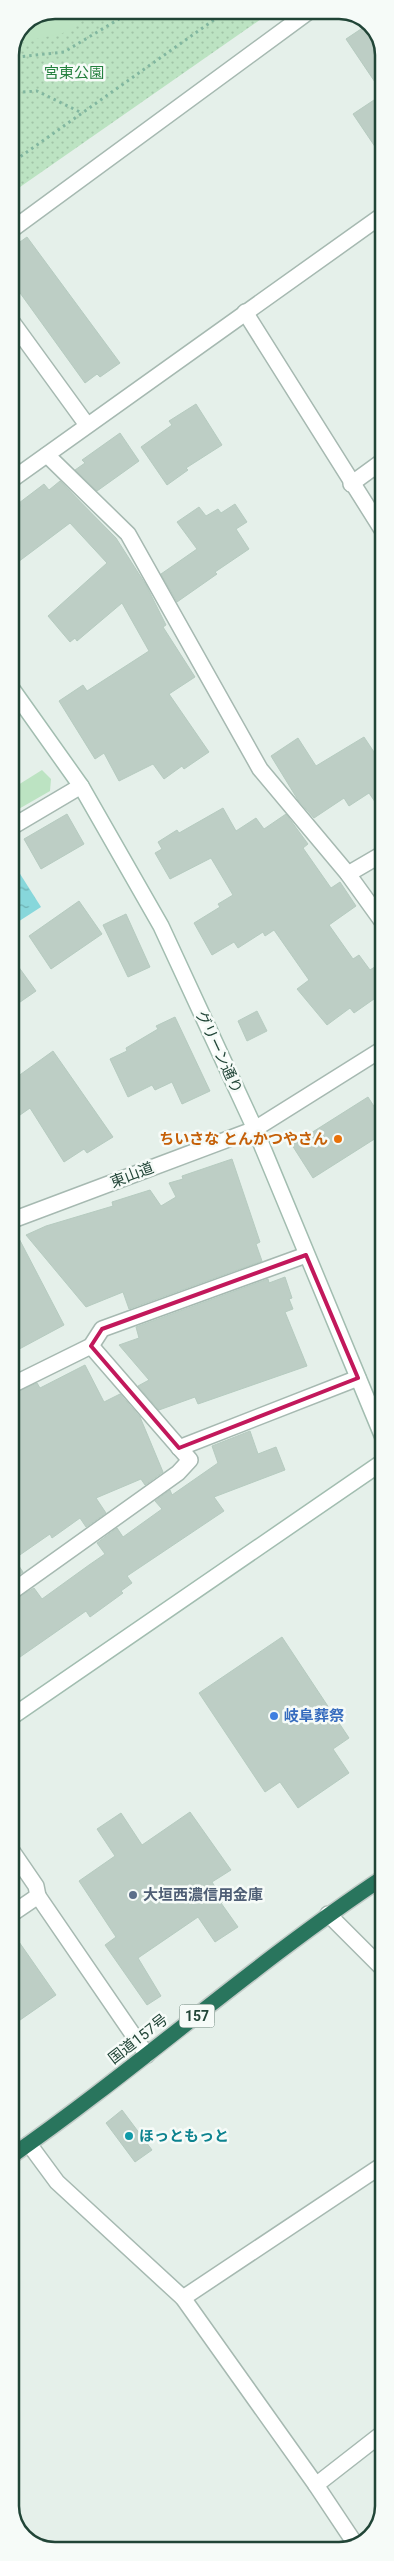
<svg xmlns="http://www.w3.org/2000/svg" width="394" height="2561" font-family="Roboto,'Noto Sans JP',sans-serif">
<style>
.grass{fill:url(#grass-dots)}
.garden{fill:#bce3c2}
.water{fill:url(#water-ripples)}
.building{fill:#bdcec5;stroke:#b6cbc0}
.lines{fill:none;stroke-linecap:round;stroke-linejoin:round}
.street-casing{stroke:#a6b9b1;stroke-width:18}
.secondary-casing{stroke:#a2bdb0;stroke-width:18}
.highway-casing{stroke:#c1cbc7;stroke-width:18}
.path{stroke:#82b7a0;stroke-width:3;stroke-dasharray:2.5 4;stroke-linecap:butt}
.street{stroke:#fff;stroke-width:15}
.secondary{stroke:#fff;stroke-width:15}
.highway{stroke:#29755d;stroke-width:15}
.marked{fill:none;stroke:#c2185b;stroke-width:4;stroke-linejoin:round}
.food-dot{fill:#e8710a;stroke:#f6fbf8;stroke-width:2}
.shop-dot{fill:#3f7fe0;stroke:#f6fbf8;stroke-width:2}
.service-dot{fill:#5c6f8a;stroke:#f6fbf8;stroke-width:2}
.culture-dot{fill:#0f9aa8;stroke:#f6fbf8;stroke-width:2}
.labels{text-anchor:middle;dominant-baseline:central;stroke-width:5;stroke-linejoin:round;paint-order:stroke}
.shield{fill:#f6fbf8;stroke:#617c71;stroke-width:1}
.shield-label{font-size:14px;font-weight:bold;fill:#214537}
.park-label{font-size:15px;fill:#25813f;stroke:#f6fbf8}
.street-label{font-size:15px;fill:#214537;stroke:#f6fbf8}
.food-label{font-size:15px;font-weight:bold;fill:#c56008;stroke:#f6fbf8;text-anchor:end}
.shop-label{font-size:15px;font-weight:bold;fill:#366cbe;stroke:#f6fbf8;text-anchor:start}
.service-label{font-size:15px;font-weight:bold;fill:#4e5e75;stroke:#f6fbf8;text-anchor:start}
.culture-label{font-size:15px;font-weight:bold;fill:#0d838f;stroke:#f6fbf8;text-anchor:start}
.rim{fill:none;stroke:#214537;stroke-width:2.5}
</style>
<defs>
<pattern id="grass-dots" width="8" height="8" patternUnits="userSpaceOnUse" patternTransform="scale(1.25)"><rect width="8" height="8" fill="#bce3c2"/><path d="M2 2h.1M6 6h.1" fill="none" stroke="#a1c4a7" stroke-width="1.8" stroke-linecap="round"/></pattern>
<pattern id="water-ripples" width="26" height="14" patternUnits="userSpaceOnUse" patternTransform="scale(1.25)"><rect width="26" height="14" fill="#87d7db"/><path d="M2 4q2-2 4 0t4 0M15 11q2-2 4 0t4 0" fill="none" stroke="#6eb0b2"/></pattern>
</defs>
<rect width="100%" height="100%" fill="#e5f0ea"/>
<path class="grass" d="M 54,10 L 274,10 L 10,194 L 10,54 L 23,23 Z"/>
<g class="garden">
<path d="M 54,10 L 100,10 L 63,33 L 14,44 L 23,23 Z"/>
<path d="M 42,770 L 51,779 L 50,791 L 10,814 L 10,790 Z"/>
</g>
<path class="water" d="M 10,858 L 41,907 L 10,927 Z"/>
<g class="building">
<path d="M 370,23 L 384,49 L 384,160 L 353,114 L 383,94 L 346,39 Z"/>
<path d="M 27,237 L 120,363 L 100,377 L 97,374 L 85,383 L 10,279 L 10,249 Z"/>
<path d="M 196,404 L 222,445 L 186,468 L 188,470 L 167,485 L 141,447 L 172,425 L 169,421 Z"/>
<path d="M 120,433 L 139,461 L 97,491 L 75,470 L 85,463 L 82,460 Z"/>
<path d="M 60,481 L 116,538 L 146,585 L 166,625 L 163,627 L 195,677 L 169,694 L 209,752 L 184,769 L 182,766 L 164,779 L 153,764 L 119,781 L 104,753 L 95,759 L 59,701 L 83,685 L 87,691 L 149,651 L 122,603 L 77,641 L 75,638 L 70,642 L 48,616 L 107,563 L 70,523 L 10,568 L 10,515 L 21,506 L 19,503 L 44,484 L 49,490 Z"/>
<path d="M 235,504 L 247,522 L 236,529 L 249,549 L 215,572 L 217,574 L 177,602 L 161,574 L 197,549 L 177,522 L 199,507 L 206,516 L 218,509 L 221,513 Z"/>
<path d="M 364,737 L 384,767 L 384,815 L 369,793 L 349,806 L 344,798 L 314,818 L 298,800 L 271,756 L 298,738 L 316,766 Z"/>
<path d="M 223,808 L 236,831 L 256,818 L 264,829 L 286,814 L 308,844 L 303,848 L 331,888 L 340,882 L 356,906 L 329,925 L 353,959 L 359,955 L 370,970 L 384,961 L 384,992 L 354,1013 L 350,1008 L 327,1025 L 297,989 L 309,980 L 274,930 L 265,936 L 263,932 L 238,948 L 234,942 L 212,955 L 194,923 L 220,907 L 218,904 L 233,895 L 211,858 L 170,879 L 155,853 L 162,849 L 158,842 L 177,830 L 179,833 Z"/>
<path d="M 67,814 L 84,844 L 41,869 L 24,839 Z"/>
<path d="M 79,901 L 102,934 L 51,969 L 29,936 Z"/>
<path d="M 126,914 L 150,967 L 128,977 L 103,925 Z"/>
<path d="M 10,955 L 36,991 L 10,1009 Z"/>
<path d="M 257,1011 L 267,1031 L 247,1041 L 238,1021 Z"/>
<path d="M 175,1017 L 210,1091 L 182,1104 L 172,1082 L 155,1090 L 152,1085 L 128,1097 L 110,1059 L 127,1051 L 126,1048 L 158,1029 L 156,1026 Z"/>
<path d="M 53,1051 L 113,1137 L 87,1153 L 84,1149 L 64,1162 L 30,1108 L 10,1122 L 10,1082 Z"/>
<path d="M 368,1097 L 384,1122 L 384,1133 L 313,1178 L 292,1145 Z"/>
<path d="M 232,1159 L 260,1242 L 256,1244 L 262,1261 L 129,1309 L 123,1292 L 86,1307 L 26,1235 L 46,1226 L 113,1206 L 112,1202 L 150,1190 L 161,1206 L 176,1197 L 169,1183 L 183,1179 L 182,1176 Z"/>
<path d="M 14,1229 L 64,1325 L 10,1354 L 10,1230 Z"/>
<path d="M 285,1277 L 292,1298 L 289,1299 L 293,1309 L 285,1312 L 307,1366 L 198,1404 L 195,1397 L 159,1410 L 138,1386 L 149,1380 L 119,1345 L 139,1338 L 136,1327 L 268,1279 L 269,1283 Z"/>
<path d="M 85,1365 L 104,1402 L 120,1394 L 140,1417 L 163,1472 L 145,1485 L 141,1479 L 96,1498 L 106,1513 L 86,1527 L 80,1518 L 52,1538 L 50,1534 L 14,1559 L 23,1572 L 10,1581 L 10,1395 L 37,1383 L 40,1388 Z"/>
<path d="M 250,1431 L 258,1454 L 276,1447 L 285,1470 L 214,1497 L 224,1511 L 127,1576 L 132,1583 L 121,1591 L 123,1593 L 90,1617 L 86,1611 L 10,1664 L 10,1602 L 34,1588 L 42,1599 L 89,1565 L 105,1554 L 97,1543 L 117,1528 L 123,1537 L 162,1509 L 155,1501 L 170,1490 L 172,1495 L 218,1463 L 212,1446 Z"/>
<path d="M 282,1637 L 349,1738 L 333,1749 L 349,1773 L 298,1808 L 280,1782 L 265,1792 L 199,1693 Z"/>
<path d="M 190,1812 L 231,1870 L 212,1882 L 224,1901 L 221,1903 L 238,1927 L 215,1942 L 198,1917 L 138,1958 L 161,1996 L 147,2005 L 105,1945 L 116,1937 L 79,1881 L 115,1856 L 97,1829 L 121,1813 L 142,1845 Z"/>
<path d="M 10,1929 L 56,1995 L 10,2027 Z"/>
<path d="M 122,2110 L 152,2150 L 135,2162 L 106,2123 Z"/>
</g>
<g class="lines">
<g class="street-casing">
<g id="street">
<path d="M 10,231 L 311,10"/>
<path d="M 245,312 L 384,533"/>
<path d="M 10,319 L 87,425"/>
<path d="M 47,455 L 128,534 L 260,769 L 348,874 L 384,924"/>
<path d="M 10,481 L 384,214"/>
<path d="M 351,484 L 384,460"/>
<path d="M 10,828 L 81,786"/>
<path d="M 348,874 L 384,853"/>
<path d="M 10,1221 L 255,1129 L 384,1048"/>
<path d="M 10,1386 L 91,1346 L 102,1329 L 306,1255"/>
<path d="M 179,1448 L 358,1378"/>
<path d="M 10,1593 L 178,1473 L 190,1460 L 91,1346"/>
<path d="M 10,1848 L 36,1886 L 38,1896"/>
<path d="M 328,1914 L 384,1970"/>
<path d="M 10,1915 L 38,1896 L 147,2055"/>
<path d="M 29,2144 L 57,2182 L 183,2298 L 316,2485 L 384,2432"/>
<path d="M 183,2298 L 384,2164"/>
<path d="M 316,2485 L 356,2545"/>
</g>
</g>
<g class="secondary-casing">
<g id="secondary">
<path d="M 10,686 L 81,786 L 161,926 L 255,1129 L 384,1440"/>
<path d="M 10,1718 L 384,1461"/>
</g>
</g>
<g class="highway-casing">
<path id="highway" d="M 10,2157 C 138,2068 254,1963 384,1877"/>
</g>
<g class="path">
<path d="M 10,55 L 18,57 L 64,52 L 134,10"/>
<path d="M 10,93 L 37,91 L 82,113"/>
<path d="M 10,164 L 228,10"/>
</g>
<use href="#street" class="street"/>
<use href="#secondary" class="secondary"/>
<use href="#highway" class="highway"/>
</g>
<path class="marked" d="M 306,1255 L 358,1378 L 179,1448 L 91,1346 L 102,1329 Z"/>
<circle class="food-dot" cx="338" cy="1139" r="5"/>
<circle class="shop-dot" cx="274" cy="1716" r="5"/>
<circle class="service-dot" cx="133" cy="1895" r="5"/>
<circle class="culture-dot" cx="129" cy="2136" r="5"/>
<g class="labels">
<rect class="shield" x="179.5" y="2004.5" width="35" height="23" rx="4"/>
<g class="shield-label">
<text x="197" y="2016">157</text>
</g>
<g class="park-label">
<text x="74" y="73">宮東公園</text>
</g>
<g class="street-label">
<text transform="translate(219 1052) rotate(65)">グリーン通り</text>
<text transform="translate(132 1175) rotate(-21)">東山道</text>
<text transform="translate(138 2039) rotate(-38)">国道157号</text>
</g>
<g class="food-label">
<text x="328" y="1139">ちいさな とんかつやさん</text>
</g>
<g class="shop-label">
<text x="284" y="1716">岐阜葬祭</text>
</g>
<g class="service-label">
<text x="143" y="1895">大垣西濃信用金庫</text>
</g>
<g class="culture-label">
<text x="139" y="2136">ほっともっと</text>
</g>
</g>
<path d="M0 0H394V2561H0ZM55 19H339A36 36 0 0 1 375 55V2506A36 36 0 0 1 339 2542H55A36 36 0 0 1 19 2506V55A36 36 0 0 1 55 19Z" fill="#f6fbf8" fill-rule="evenodd"/>
<path class="rim" d="M55 19H339A36 36 0 0 1 375 55V2506A36 36 0 0 1 339 2542H55A36 36 0 0 1 19 2506V55A36 36 0 0 1 55 19Z"/>
</svg>
